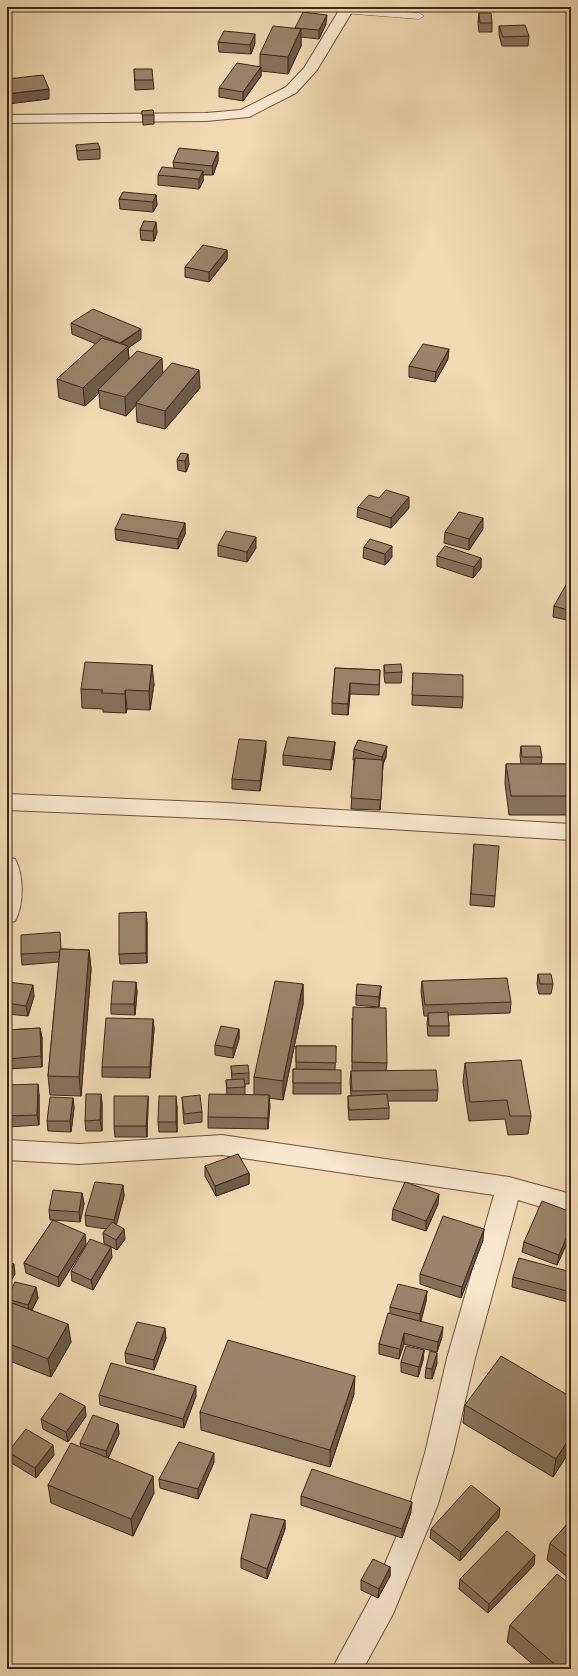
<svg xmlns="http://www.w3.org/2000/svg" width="578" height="1676" font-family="'IM FELL French Canon',serif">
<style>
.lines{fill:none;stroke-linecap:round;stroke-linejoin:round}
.lane-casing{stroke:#6a5342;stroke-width:1}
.street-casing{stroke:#6a5342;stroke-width:2}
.lane{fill:#f6e7cd;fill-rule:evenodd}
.street{fill:#f6e7cd;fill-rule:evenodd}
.wall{fill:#85725b;stroke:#3d261c}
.shaded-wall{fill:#6c5c4a;stroke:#3d261c}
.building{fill:#9b846a;stroke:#3d261c}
</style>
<rect width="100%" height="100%" fill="#f1dab2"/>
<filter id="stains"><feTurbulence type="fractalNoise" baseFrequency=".005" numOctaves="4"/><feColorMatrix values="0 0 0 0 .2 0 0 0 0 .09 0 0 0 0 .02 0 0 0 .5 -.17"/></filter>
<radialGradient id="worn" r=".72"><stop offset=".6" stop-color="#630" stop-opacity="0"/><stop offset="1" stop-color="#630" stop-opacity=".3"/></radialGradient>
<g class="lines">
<g class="lane-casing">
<path id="lane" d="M 346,8 L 419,13 L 424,16 L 419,19 L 342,13 L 341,11 L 342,9 Z"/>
</g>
<g class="street-casing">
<g id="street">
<path d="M 341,7 L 355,7 L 317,70 L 296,93 L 249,117 L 206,121 L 7,123 L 7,115 L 206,113 L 241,110 L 286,87 L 304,68 Z"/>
<path d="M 7,794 L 227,803 L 571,824 L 571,840 L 227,819 L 7,810 Z"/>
<path d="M 7,857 L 15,859 C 24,875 24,905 15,921 L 7,923 Z"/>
<path d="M 222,1135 L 509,1177 L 571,1194 L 571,1216 L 518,1200 L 475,1358 L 453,1453 L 438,1504 L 393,1614 L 363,1669 L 332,1669 L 372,1595 L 410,1504 L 425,1453 L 447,1358 L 494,1195 L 222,1155 L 79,1164 L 7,1160 L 7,1140 L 79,1144 Z"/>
</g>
</g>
<use href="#lane" class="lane"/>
<use href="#street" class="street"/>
</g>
<g class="wall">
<path d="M 7,13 L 9,22 L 8,30 L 7,30 Z"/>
<path d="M 479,13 L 492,23 L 492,32 L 479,32 L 478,22 Z"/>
<path d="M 326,24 L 319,39 L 301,37 L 301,46 L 288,74 L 261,71 L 261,76 L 243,101 L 219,97 L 219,88 L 260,67 L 260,54 L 295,28 Z"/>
<path d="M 499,26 L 529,36 L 528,46 L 502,46 L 499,35 Z"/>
<path d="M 218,42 L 255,43 L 251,54 L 219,52 Z"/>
<path d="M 134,69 L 153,80 L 154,89 L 135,90 Z"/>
<path d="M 142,111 L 154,115 L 154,124 L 143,125 Z"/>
<path d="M 76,145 L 100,149 L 100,159 L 78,160 L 77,154 Z"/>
<path d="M 218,152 L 218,161 L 213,175 L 203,175 L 203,181 L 199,189 L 158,185 L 158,175 L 174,168 L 173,162 Z"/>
<path d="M 156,195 L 157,205 L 153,212 L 120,209 L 119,199 Z"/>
<path d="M 144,221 L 157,232 L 154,241 L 141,240 L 140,230 Z"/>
<path d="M 227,250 L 227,259 L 209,282 L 185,277 L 185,267 Z"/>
<path d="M 71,323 L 141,339 L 128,348 L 129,358 L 200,388 L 165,429 L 137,422 L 136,405 L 126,416 L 100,408 L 99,393 L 85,406 L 59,398 L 57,379 L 96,344 L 72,334 Z"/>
<path d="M 448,359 L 435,382 L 409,377 L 409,366 Z"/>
<path d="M 181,453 L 189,464 L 186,472 L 178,470 L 177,460 Z"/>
<path d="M 358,507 L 409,508 L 391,528 L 357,517 Z"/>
<path d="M 185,523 L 185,534 L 178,549 L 116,540 L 115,529 Z"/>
<path d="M 483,529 L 469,550 L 444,543 L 445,532 Z"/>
<path d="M 218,545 L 256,548 L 247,562 L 218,556 Z"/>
<path d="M 364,547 L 392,557 L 385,565 L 363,558 Z"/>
<path d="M 437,556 L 481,558 L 481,568 L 473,578 L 437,566 Z"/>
<path d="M 571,584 L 571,621 L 553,617 L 554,606 Z"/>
<path d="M 384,665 L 402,672 L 401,683 L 385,683 L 384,675 Z"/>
<path d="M 335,668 L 380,670 L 379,695 L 350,694 L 348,715 L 332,714 L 332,703 Z"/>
<path d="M 413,673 L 463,697 L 462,708 L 412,705 Z"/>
<path d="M 154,684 L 150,710 L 127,709 L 126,713 L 103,712 L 103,709 L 82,708 L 81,689 Z"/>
<path d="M 335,742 L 334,753 L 331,770 L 283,765 L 283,755 Z"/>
<path d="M 521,746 L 542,757 L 541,764 L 571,764 L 571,815 L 509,815 L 505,783 L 506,764 L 521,764 L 520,756 Z"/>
<path d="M 354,749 L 386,757 L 383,764 L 380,810 L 351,809 L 354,760 L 353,760 Z"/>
<path d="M 266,751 L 260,791 L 232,789 L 232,779 Z"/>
<path d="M 474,844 L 495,896 L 494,907 L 470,905 Z"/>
<path d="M 146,912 L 147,923 L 147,963 L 120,964 L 119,954 Z"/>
<path d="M 61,949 L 89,950 L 91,969 L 81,1096 L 50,1095 L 48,1076 L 59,962 L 22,965 L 21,954 Z"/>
<path d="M 538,974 L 553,984 L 551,994 L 539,994 L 537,984 Z"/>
<path d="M 422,981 L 511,1002 L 510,1013 L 448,1015 L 449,1026 L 449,1036 L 428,1036 L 427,1023 L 428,1016 L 424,1016 L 421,991 Z"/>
<path d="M 7,982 L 34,996 L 28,1016 L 7,1014 Z"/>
<path d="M 136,982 L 137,992 L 135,1015 L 111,1014 L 111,1004 Z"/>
<path d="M 303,984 L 303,1004 L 283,1100 L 269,1098 L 268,1129 L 208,1128 L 208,1117 L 227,1095 L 226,1080 L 232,1080 L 231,1066 L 249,1073 L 249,1084 L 245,1084 L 245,1095 L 254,1095 L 254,1077 Z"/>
<path d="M 381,986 L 379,1007 L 356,1005 L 356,995 Z"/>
<path d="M 352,1018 L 387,1063 L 386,1071 L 438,1090 L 437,1101 L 388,1101 L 389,1108 L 389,1119 L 349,1120 L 348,1106 L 348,1096 L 351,1096 L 350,1082 L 351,1071 L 352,1071 Z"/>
<path d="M 153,1019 L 154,1029 L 150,1078 L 102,1077 L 102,1067 Z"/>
<path d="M 40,1028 L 42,1038 L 42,1067 L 7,1069 L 7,1030 Z"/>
<path d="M 239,1029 L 239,1039 L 233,1058 L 215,1055 L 215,1045 Z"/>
<path d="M 296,1046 L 336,1046 L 335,1070 L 341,1083 L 341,1094 L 293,1094 L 293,1069 L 296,1069 Z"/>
<path d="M 465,1063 L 531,1116 L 528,1134 L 508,1135 L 505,1119 L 469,1121 L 463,1082 Z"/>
<path d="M 7,1085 L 39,1094 L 39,1125 L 7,1127 Z"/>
<path d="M 101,1094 L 102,1104 L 102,1131 L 86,1131 L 85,1121 Z"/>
<path d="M 148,1096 L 148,1106 L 147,1137 L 115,1137 L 114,1126 Z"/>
<path d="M 182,1097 L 202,1112 L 202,1122 L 184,1124 Z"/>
<path d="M 73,1098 L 74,1108 L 71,1132 L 48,1131 L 47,1121 Z"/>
<path d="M 177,1106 L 177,1132 L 159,1132 L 158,1122 Z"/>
<path d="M 205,1166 L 249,1173 L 249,1184 L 216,1196 L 205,1176 Z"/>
<path d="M 123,1185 L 124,1196 L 116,1225 L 125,1239 L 117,1250 L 104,1243 L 103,1233 L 106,1229 L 86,1226 L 85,1215 Z"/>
<path d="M 82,1193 L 84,1204 L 80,1222 L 53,1220 L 86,1244 L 59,1287 L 26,1273 L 24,1263 L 53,1220 L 50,1220 L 49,1210 Z"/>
<path d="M 438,1204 L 426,1231 L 392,1220 L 393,1209 Z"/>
<path d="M 571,1212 L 571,1234 L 557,1265 L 522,1252 L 524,1242 Z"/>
<path d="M 483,1240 L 461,1298 L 420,1284 L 420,1274 Z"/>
<path d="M 112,1257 L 93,1290 L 72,1281 L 71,1271 Z"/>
<path d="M 571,1272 L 571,1303 L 512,1287 L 513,1277 Z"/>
<path d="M 36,1287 L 38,1298 L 32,1310 L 71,1342 L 51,1377 L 7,1360 L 7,1299 Z"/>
<path d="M 427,1291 L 426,1301 L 421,1321 L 442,1337 L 437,1352 L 404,1344 L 399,1359 L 379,1354 L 379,1344 L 390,1314 L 390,1307 Z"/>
<path d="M 166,1338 L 154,1370 L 126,1363 L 125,1353 Z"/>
<path d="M 424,1350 L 423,1360 L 418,1377 L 401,1372 L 401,1362 Z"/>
<path d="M 437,1363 L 432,1379 L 425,1378 L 426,1368 Z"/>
<path d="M 354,1394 L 330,1467 L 201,1430 L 200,1412 Z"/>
<path d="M 99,1395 L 196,1396 L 184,1428 L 100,1405 Z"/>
<path d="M 571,1397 L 571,1449 L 553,1477 L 463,1423 L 465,1405 Z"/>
<path d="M 86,1416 L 68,1442 L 43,1429 L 41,1419 Z"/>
<path d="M 118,1424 L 119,1434 L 108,1458 L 154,1493 L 133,1536 L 51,1503 L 48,1485 L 81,1447 L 80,1443 Z"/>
<path d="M 8,1452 L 54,1455 L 36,1478 L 10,1462 Z"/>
<path d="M 214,1462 L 198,1499 L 160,1488 L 159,1479 Z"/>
<path d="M 301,1496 L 411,1512 L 402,1538 L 301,1505 Z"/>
<path d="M 499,1517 L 460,1561 L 430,1538 L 431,1529 Z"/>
<path d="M 285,1520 L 285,1529 L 267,1579 L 241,1568 L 241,1558 Z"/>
<path d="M 571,1520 L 571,1580 L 547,1560 L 550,1543 Z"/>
<path d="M 534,1565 L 488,1613 L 459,1589 L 460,1579 Z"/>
<path d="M 390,1567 L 390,1576 L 378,1598 L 361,1590 L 361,1580 Z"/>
<path d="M 510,1625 L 571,1669 L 538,1669 L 507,1642 Z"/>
</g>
<g class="shaded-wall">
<path d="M 9,13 L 9,22 L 8,30 L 7,21 Z"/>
<path d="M 327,15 L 326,24 L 319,39 L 319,30 Z"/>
<path d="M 301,29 L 301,46 L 288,74 L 288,57 Z"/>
<path d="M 255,34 L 255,43 L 251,54 L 250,45 Z"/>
<path d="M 261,67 L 261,76 L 243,101 L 243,92 Z"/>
<path d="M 49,89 L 49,99 L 8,104 L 7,94 Z"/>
<path d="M 218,152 L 218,161 L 213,175 L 212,166 Z"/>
<path d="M 203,171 L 203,181 L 199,189 L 199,179 Z"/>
<path d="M 156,195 L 157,205 L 153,212 L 153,202 Z"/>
<path d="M 156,222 L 157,232 L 154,241 L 153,231 Z"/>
<path d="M 227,250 L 227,259 L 209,282 L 209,272 Z"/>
<path d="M 141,329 L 141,339 L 128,348 L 129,364 L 98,390 L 99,393 L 85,406 L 83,388 L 120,344 Z"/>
<path d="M 449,349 L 448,359 L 435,382 L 436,372 Z"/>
<path d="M 162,358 L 163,376 L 136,403 L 136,405 L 126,416 L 125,397 Z"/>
<path d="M 199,370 L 200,388 L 165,429 L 165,411 Z"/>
<path d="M 188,454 L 189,464 L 186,472 L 185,461 Z"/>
<path d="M 409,497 L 409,508 L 391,528 L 391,518 Z"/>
<path d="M 483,518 L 483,529 L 469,550 L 469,539 Z"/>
<path d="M 185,523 L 185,534 L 178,549 L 178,539 Z"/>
<path d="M 256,537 L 256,548 L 247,562 L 247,552 Z"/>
<path d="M 392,546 L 392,557 L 385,565 L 385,554 Z"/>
<path d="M 481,558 L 481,568 L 473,578 L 474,567 Z"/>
<path d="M 152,665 L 154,684 L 150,710 L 149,691 Z"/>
<path d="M 350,683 L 350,694 L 348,715 L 348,704 Z"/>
<path d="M 125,690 L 127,709 L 126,713 L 125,694 Z"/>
<path d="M 9,738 L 10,748 L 7,765 L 7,748 Z"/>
<path d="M 266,741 L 266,751 L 260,791 L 260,781 Z"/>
<path d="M 335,742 L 334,753 L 331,770 L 331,760 Z"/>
<path d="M 387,746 L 386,757 L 383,764 L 380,810 L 382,757 Z"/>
<path d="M 146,912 L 147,923 L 147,963 L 146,953 Z"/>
<path d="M 89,950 L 91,969 L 81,1096 L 79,1077 Z"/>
<path d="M 136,982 L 137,992 L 135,1015 L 134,1004 Z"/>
<path d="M 303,984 L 303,1004 L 283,1100 L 283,1081 Z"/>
<path d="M 33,985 L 34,996 L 28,1016 L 26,1006 Z"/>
<path d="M 381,986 L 380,997 L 379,1007 L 379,997 Z"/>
<path d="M 153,1019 L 154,1029 L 150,1078 L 150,1067 Z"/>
<path d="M 40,1028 L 42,1038 L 42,1067 L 41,1056 Z"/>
<path d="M 239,1029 L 239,1039 L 233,1058 L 233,1048 Z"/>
<path d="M 38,1084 L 39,1094 L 39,1125 L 37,1115 Z"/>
<path d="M 101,1094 L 102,1104 L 102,1131 L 100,1120 Z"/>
<path d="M 269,1095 L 270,1106 L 268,1129 L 268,1118 Z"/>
<path d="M 148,1096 L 148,1106 L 147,1137 L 146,1126 Z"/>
<path d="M 176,1096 L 177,1106 L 177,1132 L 176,1122 Z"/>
<path d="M 73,1098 L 74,1108 L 71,1132 L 70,1121 Z"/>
<path d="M 249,1173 L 249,1184 L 216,1196 L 215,1186 Z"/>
<path d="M 123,1185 L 124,1196 L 115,1230 L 114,1220 Z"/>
<path d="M 82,1193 L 84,1204 L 80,1222 L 79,1212 Z"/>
<path d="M 439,1194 L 438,1204 L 426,1231 L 426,1221 Z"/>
<path d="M 571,1227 L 571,1234 L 557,1265 L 559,1255 Z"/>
<path d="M 124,1229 L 125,1239 L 117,1250 L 116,1240 Z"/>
<path d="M 484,1229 L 483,1240 L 461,1298 L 462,1287 Z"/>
<path d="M 85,1234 L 86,1244 L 59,1287 L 58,1277 Z"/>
<path d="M 111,1247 L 112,1257 L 93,1290 L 91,1280 Z"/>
<path d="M 14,1264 L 15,1274 L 7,1288 L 7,1275 Z"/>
<path d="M 36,1287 L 38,1298 L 29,1315 L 28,1305 Z"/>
<path d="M 427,1291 L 426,1301 L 420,1324 L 420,1314 Z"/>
<path d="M 68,1324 L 71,1342 L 51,1377 L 48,1359 Z"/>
<path d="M 443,1327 L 442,1337 L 437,1352 L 438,1342 Z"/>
<path d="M 165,1328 L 166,1338 L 154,1370 L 154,1360 Z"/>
<path d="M 404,1333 L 404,1344 L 399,1359 L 400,1349 Z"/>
<path d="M 424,1350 L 423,1360 L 418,1377 L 419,1367 Z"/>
<path d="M 437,1353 L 437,1363 L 432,1379 L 432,1369 Z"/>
<path d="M 355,1376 L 354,1394 L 330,1467 L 330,1450 Z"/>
<path d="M 196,1386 L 196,1396 L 184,1428 L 183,1419 Z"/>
<path d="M 85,1406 L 86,1416 L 68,1442 L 66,1432 Z"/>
<path d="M 118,1424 L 119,1434 L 107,1461 L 106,1451 Z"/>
<path d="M 571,1436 L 571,1449 L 553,1477 L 556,1459 Z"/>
<path d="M 53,1445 L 54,1455 L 36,1478 L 35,1468 Z"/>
<path d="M 214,1453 L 214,1462 L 198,1499 L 198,1489 Z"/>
<path d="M 153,1476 L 154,1493 L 133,1536 L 131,1519 Z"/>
<path d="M 412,1502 L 411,1512 L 402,1538 L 402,1529 Z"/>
<path d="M 500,1508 L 499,1517 L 460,1561 L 461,1552 Z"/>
<path d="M 285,1520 L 285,1529 L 267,1579 L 267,1569 Z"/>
<path d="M 535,1555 L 534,1565 L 488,1613 L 489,1604 Z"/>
<path d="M 390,1567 L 390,1576 L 378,1598 L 379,1589 Z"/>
</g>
<g class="building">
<path d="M 303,12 L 327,15 L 319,30 L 295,28 Z"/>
<path d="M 7,13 L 9,13 L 7,21 Z"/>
<path d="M 479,13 L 491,13 L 492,23 L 480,23 Z"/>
<path d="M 525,25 L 529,36 L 503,37 L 499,26 Z"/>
<path d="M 273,26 L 301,29 L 288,57 L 260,54 Z"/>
<path d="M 224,31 L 255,34 L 250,45 L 218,42 Z"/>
<path d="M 237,63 L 261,67 L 243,92 L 219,88 Z"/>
<path d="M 134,69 L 152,69 L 153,80 L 135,80 Z"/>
<path d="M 43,75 L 49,89 L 7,94 L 7,79 Z"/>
<path d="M 153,110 L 154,115 L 142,115 L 142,111 Z"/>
<path d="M 98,143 L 100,149 L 77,151 L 76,145 Z"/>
<path d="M 179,148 L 218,152 L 212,166 L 173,162 Z"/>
<path d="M 162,167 L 203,171 L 199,179 L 158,175 Z"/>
<path d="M 123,192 L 156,195 L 153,202 L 119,199 Z"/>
<path d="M 144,221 L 156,222 L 153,231 L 140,230 Z"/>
<path d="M 203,245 L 227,250 L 209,272 L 185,267 Z"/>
<path d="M 93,309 L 141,329 L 120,343 L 71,323 Z"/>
<path d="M 102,338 L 128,346 L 83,388 L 57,379 Z"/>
<path d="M 423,344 L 449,349 L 436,372 L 409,366 Z"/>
<path d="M 137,351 L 162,358 L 125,397 L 98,390 Z"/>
<path d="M 172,363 L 199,370 L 165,411 L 136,403 Z"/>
<path d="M 181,453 L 188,454 L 185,461 L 177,460 Z"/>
<path d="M 386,490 L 409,497 L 391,518 L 358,507 L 369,495 L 379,498 Z"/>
<path d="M 459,512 L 483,518 L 469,539 L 445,532 Z"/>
<path d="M 122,514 L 185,523 L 178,539 L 115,529 Z"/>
<path d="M 226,531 L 256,537 L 247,552 L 218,545 Z"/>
<path d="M 370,539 L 392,546 L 385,554 L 364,547 Z"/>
<path d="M 445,546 L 481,558 L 474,567 L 437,556 Z"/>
<path d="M 567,583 L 571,584 L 571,611 L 554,606 Z"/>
<path d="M 85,662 L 152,665 L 149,691 L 125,690 L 125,694 L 101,693 L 103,690 L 81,689 Z"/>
<path d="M 401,664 L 402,672 L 385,673 L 384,665 Z"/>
<path d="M 335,668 L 380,670 L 379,685 L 350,683 L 348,704 L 332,703 Z"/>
<path d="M 413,673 L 463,675 L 463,697 L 412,695 Z"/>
<path d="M 288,737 L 335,742 L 331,760 L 283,755 Z"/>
<path d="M 7,738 L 9,738 L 7,748 Z"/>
<path d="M 239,739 L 266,741 L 260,781 L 232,779 Z"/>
<path d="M 358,740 L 387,746 L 382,757 L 354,749 Z"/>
<path d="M 521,746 L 540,746 L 542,757 L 522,757 Z"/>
<path d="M 355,758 L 383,760 L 381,800 L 351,798 Z"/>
<path d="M 506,764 L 571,764 L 571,796 L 511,796 Z"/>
<path d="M 474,844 L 499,846 L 495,896 L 471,894 Z"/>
<path d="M 146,912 L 146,953 L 119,954 L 119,913 Z"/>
<path d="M 60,932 L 61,949 L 60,949 L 60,952 L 21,954 L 21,935 Z"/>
<path d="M 60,949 L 89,950 L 79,1077 L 48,1076 Z"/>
<path d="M 538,974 L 551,974 L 553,984 L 540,984 Z"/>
<path d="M 507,978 L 511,1002 L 425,1005 L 422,981 Z"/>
<path d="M 113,981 L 136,982 L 134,1004 L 111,1004 Z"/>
<path d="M 275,981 L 303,984 L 283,1081 L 254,1077 Z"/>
<path d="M 7,982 L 33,985 L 26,1006 L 7,1003 Z"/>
<path d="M 357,984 L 381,986 L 379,997 L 356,995 Z"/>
<path d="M 353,1007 L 386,1008 L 387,1063 L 352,1062 Z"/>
<path d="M 448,1012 L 449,1026 L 429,1026 L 428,1013 Z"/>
<path d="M 106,1018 L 153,1019 L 150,1067 L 102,1067 Z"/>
<path d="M 221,1026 L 239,1029 L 233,1048 L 215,1045 Z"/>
<path d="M 40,1028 L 41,1056 L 7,1059 L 7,1030 Z"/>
<path d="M 296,1046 L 336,1046 L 336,1063 L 296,1062 Z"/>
<path d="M 521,1060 L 531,1116 L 510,1116 L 507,1100 L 470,1102 L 465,1063 Z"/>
<path d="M 248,1065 L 249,1073 L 232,1074 L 231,1066 Z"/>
<path d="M 293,1069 L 341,1070 L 341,1083 L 293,1083 Z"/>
<path d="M 436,1070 L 438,1090 L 352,1091 L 351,1071 Z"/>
<path d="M 244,1079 L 245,1087 L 227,1088 L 226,1080 Z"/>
<path d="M 38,1084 L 37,1115 L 7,1116 L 7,1085 Z"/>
<path d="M 86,1094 L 101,1094 L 100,1120 L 85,1121 Z"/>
<path d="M 209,1094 L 269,1095 L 268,1118 L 208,1117 Z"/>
<path d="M 387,1094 L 389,1108 L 349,1110 L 348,1096 Z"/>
<path d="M 200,1095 L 202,1112 L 184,1114 L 182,1097 Z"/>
<path d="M 114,1096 L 148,1096 L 146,1126 L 114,1126 Z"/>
<path d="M 159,1096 L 176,1096 L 176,1122 L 158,1122 Z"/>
<path d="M 50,1097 L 73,1098 L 70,1121 L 47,1121 Z"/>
<path d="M 238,1154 L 249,1173 L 215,1186 L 205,1166 Z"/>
<path d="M 95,1182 L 123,1185 L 114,1220 L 85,1215 Z"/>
<path d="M 405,1182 L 439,1194 L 426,1221 L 393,1209 Z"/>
<path d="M 53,1190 L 82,1193 L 79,1212 L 49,1210 Z"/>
<path d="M 542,1201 L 571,1212 L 571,1227 L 559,1255 L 524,1242 Z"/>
<path d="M 443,1216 L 484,1229 L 462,1287 L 420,1274 Z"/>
<path d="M 53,1220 L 85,1234 L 58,1277 L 24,1263 Z"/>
<path d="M 112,1222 L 124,1229 L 116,1240 L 103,1233 Z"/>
<path d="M 90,1239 L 111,1247 L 91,1280 L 71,1271 Z"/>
<path d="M 519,1258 L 571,1272 L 571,1292 L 513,1277 Z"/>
<path d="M 7,1262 L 14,1264 L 7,1275 Z"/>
<path d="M 15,1282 L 36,1287 L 28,1305 L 7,1299 Z"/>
<path d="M 398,1284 L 427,1291 L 420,1314 L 390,1307 Z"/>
<path d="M 7,1301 L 68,1324 L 48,1359 L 7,1343 Z"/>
<path d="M 388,1313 L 443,1327 L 438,1342 L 404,1333 L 400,1349 L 379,1344 Z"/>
<path d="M 137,1322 L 165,1328 L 154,1360 L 125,1353 Z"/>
<path d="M 228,1340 L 355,1376 L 330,1450 L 200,1412 Z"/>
<path d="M 406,1346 L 424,1350 L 419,1367 L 401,1362 Z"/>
<path d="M 430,1351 L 437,1353 L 432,1369 L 426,1368 Z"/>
<path d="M 501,1356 L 571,1397 L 571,1436 L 556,1459 L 465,1405 Z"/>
<path d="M 111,1363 L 196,1386 L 183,1419 L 99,1395 Z"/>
<path d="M 60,1393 L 85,1406 L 66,1432 L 41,1419 Z"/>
<path d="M 93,1415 L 118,1424 L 106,1451 L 80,1443 Z"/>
<path d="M 26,1429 L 53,1445 L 35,1468 L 8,1452 Z"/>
<path d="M 179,1442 L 214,1453 L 198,1489 L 159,1479 Z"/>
<path d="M 71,1443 L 153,1476 L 131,1519 L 48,1485 Z"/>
<path d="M 312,1469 L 412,1502 L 402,1529 L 301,1496 Z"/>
<path d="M 471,1485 L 500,1508 L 461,1552 L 431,1529 Z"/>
<path d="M 251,1514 L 285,1520 L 267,1569 L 241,1558 Z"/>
<path d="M 571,1520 L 571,1560 L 550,1543 Z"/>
<path d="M 507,1531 L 535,1555 L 489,1604 L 460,1579 Z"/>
<path d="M 373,1559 L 390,1567 L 379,1589 L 361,1580 Z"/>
<path d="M 557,1574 L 571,1585 L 571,1669 L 560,1669 L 510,1625 Z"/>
</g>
<rect width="578" height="1676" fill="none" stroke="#f1dab2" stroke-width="24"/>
<rect x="8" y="8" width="562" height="1660" fill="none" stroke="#3d261c" stroke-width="2"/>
<rect x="12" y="12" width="554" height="1652" fill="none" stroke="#3d261c"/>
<rect width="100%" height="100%" filter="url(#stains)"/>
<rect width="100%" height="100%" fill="url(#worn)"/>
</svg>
